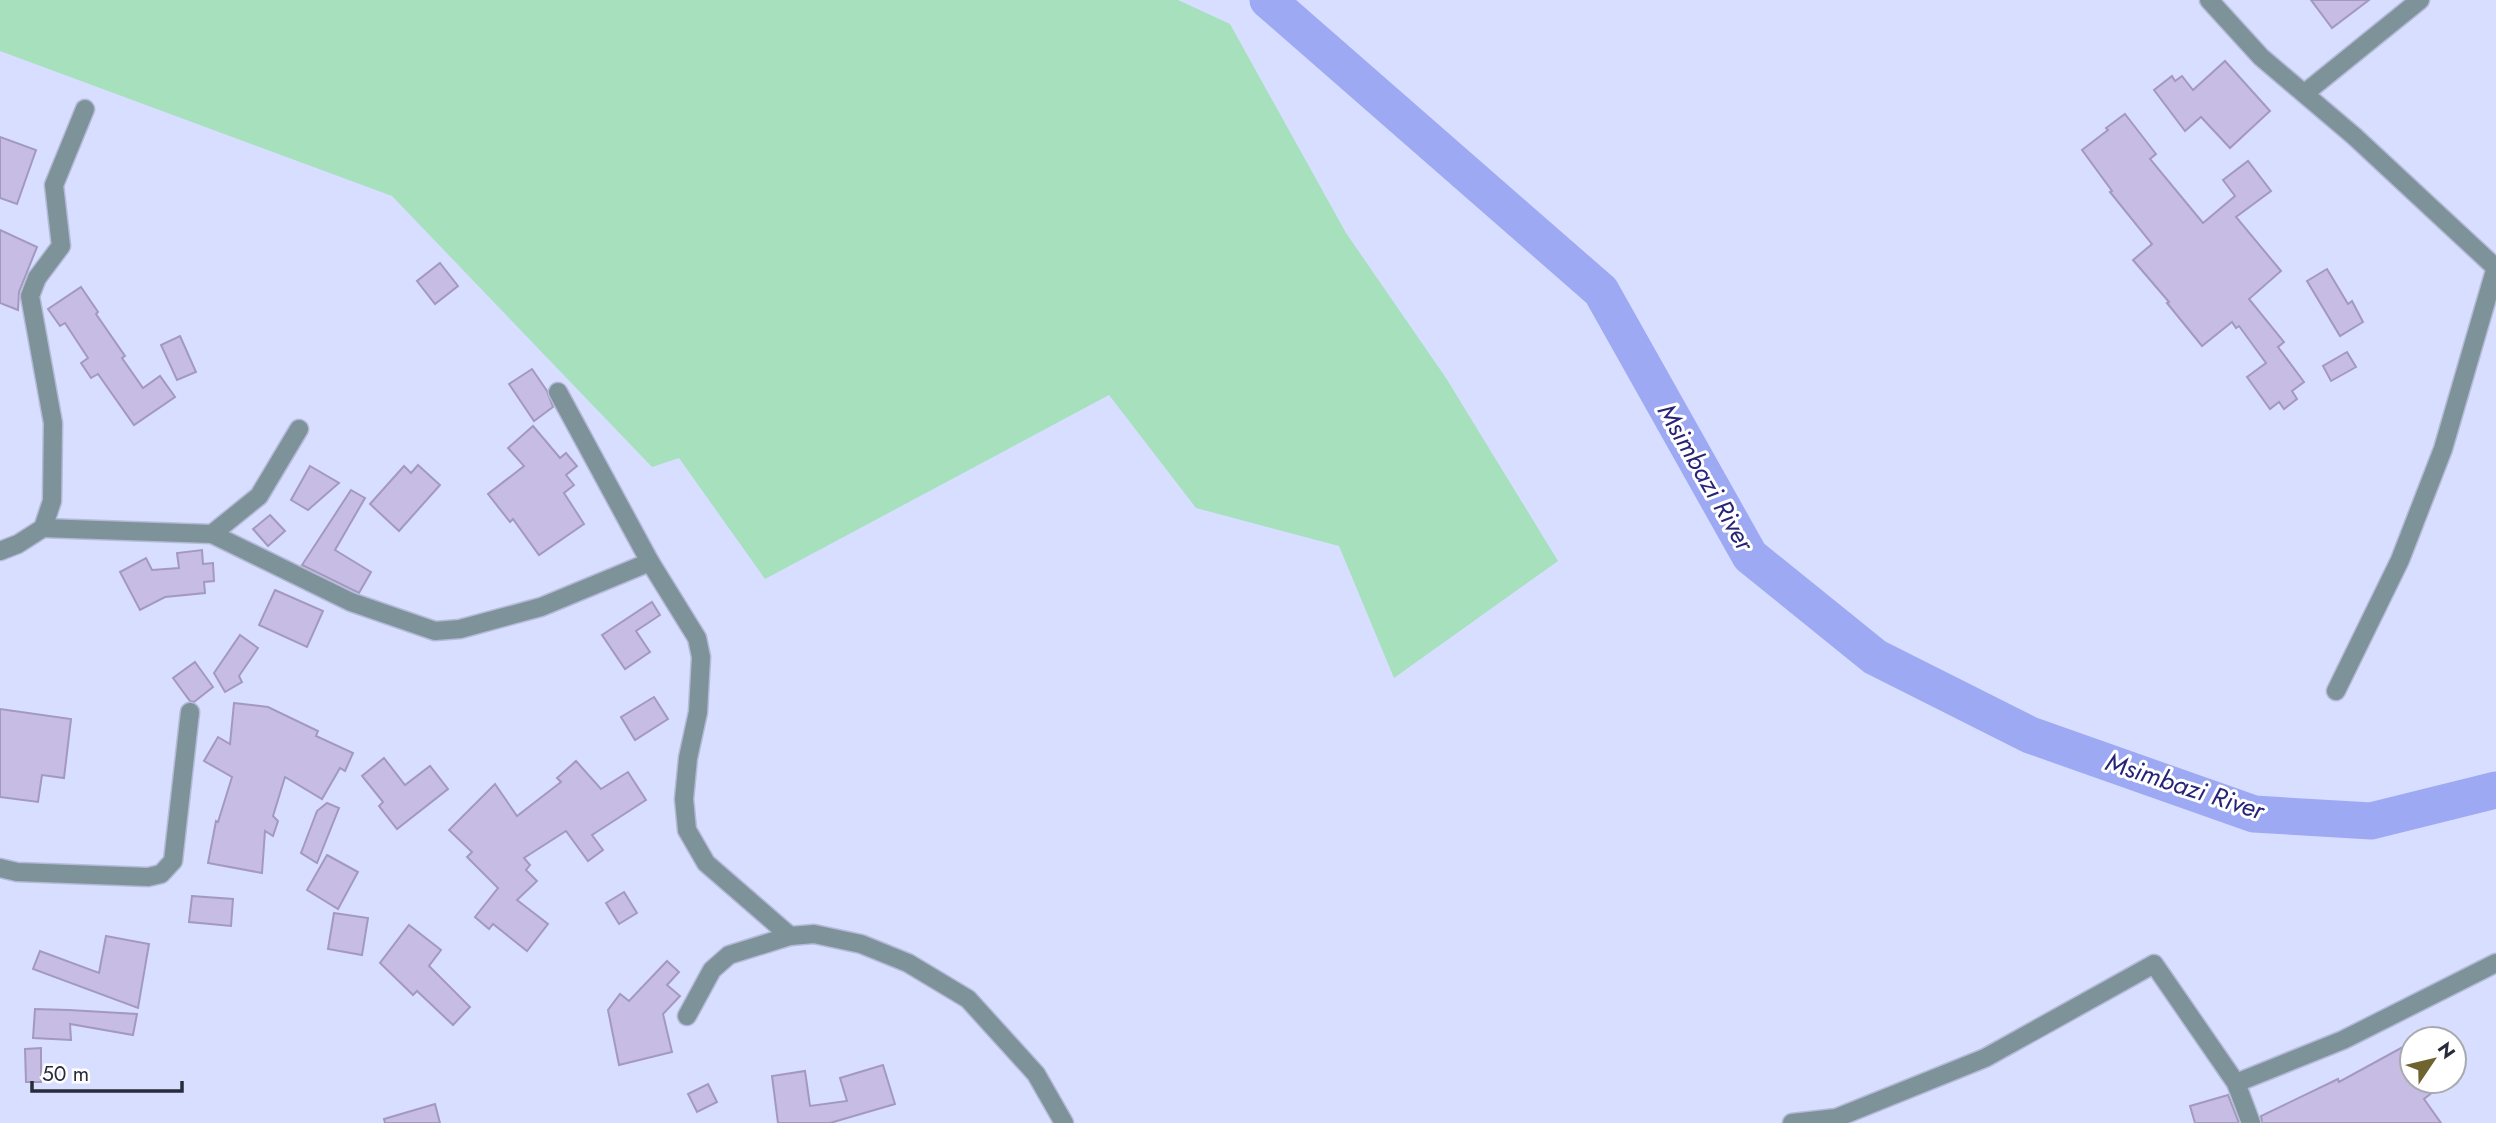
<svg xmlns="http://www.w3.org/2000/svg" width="2496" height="1123" font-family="Jost,sans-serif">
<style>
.green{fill:#a6e0bc}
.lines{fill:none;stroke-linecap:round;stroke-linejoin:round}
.river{stroke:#9ea9f3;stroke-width:37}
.building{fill:#c6bce4;stroke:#a399bf;stroke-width:2}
.minor-casing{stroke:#b5bad8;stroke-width:21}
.minor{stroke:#7e9399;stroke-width:18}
.labels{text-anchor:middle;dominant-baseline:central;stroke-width:6;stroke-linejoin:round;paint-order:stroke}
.water-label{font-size:26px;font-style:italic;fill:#272478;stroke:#fff}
</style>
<rect width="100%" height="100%" fill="#d8deff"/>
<path class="green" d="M 0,0 L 1178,0 L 1230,24 L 1346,233 L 1446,378 L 1558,561 L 1394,678 L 1339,546 L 1196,508 L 1109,395 L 765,579 L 679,458 L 652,467 L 392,196 L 0,51 Z"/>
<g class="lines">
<path class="river" d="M 1268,0 L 1601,291 L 1750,556 L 1875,657 L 2030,735 L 2254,814 L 2371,821 L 2496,790"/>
</g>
<g class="building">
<path d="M 2311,0 L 2369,0 L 2332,28 Z"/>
<path d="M 2225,61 L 2270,111 L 2230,148 L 2201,117 L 2185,131 L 2154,90 L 2172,76 L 2175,81 L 2182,76 L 2193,90 Z"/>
<path d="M 2125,114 L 2156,154 L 2150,159 L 2203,223 L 2235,196 L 2223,180 L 2248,161 L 2271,191 L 2236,217 L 2281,271 L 2249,299 L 2284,342 L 2278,347 L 2304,382 L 2292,391 L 2297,399 L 2284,409 L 2279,402 L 2270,409 L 2247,377 L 2266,363 L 2239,326 L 2236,328 L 2232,322 L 2202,346 L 2167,303 L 2169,302 L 2133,260 L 2152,244 L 2110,192 L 2112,191 L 2082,150 L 2108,130 L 2106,128 Z"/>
<path d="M 0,137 L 36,150 L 17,204 L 0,198 Z"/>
<path d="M 0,230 L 37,247 L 19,292 L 18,310 L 0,303 Z"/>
<path d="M 440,263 L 458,286 L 435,304 L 417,281 Z"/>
<path d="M 2327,269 L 2348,304 L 2352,301 L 2363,322 L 2340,336 L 2307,281 Z"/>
<path d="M 81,287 L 98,312 L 96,314 L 125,356 L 122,358 L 143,388 L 160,376 L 175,397 L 134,425 L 98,374 L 91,378 L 81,363 L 88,358 L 65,323 L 60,326 L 48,309 Z"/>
<path d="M 180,336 L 196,372 L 177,380 L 161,345 Z"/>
<path d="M 2347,352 L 2356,367 L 2331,381 L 2323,366 Z"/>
<path d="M 532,369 L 547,391 L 553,407 L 534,421 L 509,384 Z"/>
<path d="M 533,426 L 560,458 L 566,453 L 577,466 L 566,475 L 574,485 L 564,493 L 584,524 L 539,555 L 513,519 L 510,522 L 488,494 L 524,466 L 508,448 Z"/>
<path d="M 418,465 L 440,485 L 399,531 L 370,504 L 404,466 L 411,473 Z"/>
<path d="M 310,466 L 339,483 L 308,510 L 291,500 Z"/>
<path d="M 351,490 L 365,498 L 335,550 L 371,572 L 359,593 L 302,565 Z"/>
<path d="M 270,515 L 285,531 L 268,546 L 253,529 Z"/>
<path d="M 202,550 L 203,564 L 213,563 L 214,581 L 204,582 L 205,593 L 165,597 L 140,610 L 120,572 L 146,558 L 152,570 L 179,568 L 177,553 Z"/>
<path d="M 275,590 L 323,611 L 307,647 L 259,625 Z"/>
<path d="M 652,602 L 660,615 L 636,631 L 650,652 L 625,669 L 602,635 Z"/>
<path d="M 240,635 L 258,648 L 239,676 L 242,682 L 225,692 L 214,673 Z"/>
<path d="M 195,662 L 213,687 L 194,702 L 190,701 L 173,678 Z"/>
<path d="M 654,697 L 668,719 L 635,740 L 621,717 Z"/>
<path d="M 234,703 L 268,707 L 318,731 L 316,736 L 353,753 L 345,771 L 340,768 L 322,799 L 285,777 L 273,816 L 278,821 L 273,836 L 265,831 L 262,873 L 208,863 L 216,821 L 218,822 L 232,777 L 204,761 L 218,737 L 230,744 Z"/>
<path d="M 0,709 L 71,719 L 64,778 L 42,775 L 38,802 L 0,797 Z"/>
<path d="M 384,758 L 405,785 L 430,766 L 448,789 L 397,829 L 379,806 L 383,802 L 362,776 Z"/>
<path d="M 576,761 L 601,789 L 628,772 L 646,800 L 592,835 L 603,850 L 588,861 L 566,831 L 524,858 L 530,865 L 526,870 L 537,881 L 517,900 L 548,924 L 527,951 L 493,924 L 489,929 L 475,917 L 498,888 L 467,857 L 472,852 L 449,830 L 495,784 L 517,816 L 561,782 L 557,778 Z"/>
<path d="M 327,803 L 339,808 L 317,863 L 301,853 L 317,811 Z"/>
<path d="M 327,855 L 358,872 L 338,909 L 307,890 Z"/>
<path d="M 624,892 L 637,913 L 619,924 L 606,903 Z"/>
<path d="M 192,896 L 233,899 L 231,926 L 189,922 Z"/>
<path d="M 334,913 L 368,918 L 362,955 L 328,949 Z"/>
<path d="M 409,925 L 441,950 L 429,966 L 470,1007 L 453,1025 L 417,991 L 413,995 L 380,963 Z"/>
<path d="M 106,936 L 149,944 L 138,1008 L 33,969 L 40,951 L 99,973 Z"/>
<path d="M 667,961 L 679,972 L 667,985 L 680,996 L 663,1014 L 672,1052 L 619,1065 L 608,1010 L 620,994 L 629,1001 Z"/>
<path d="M 35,1009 L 69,1010 L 137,1014 L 133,1035 L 70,1024 L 71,1040 L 33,1038 Z"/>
<path d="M 2412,1042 L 2412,1081 L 2447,1081 L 2424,1099 L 2441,1123 L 2262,1123 L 2261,1116 L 2338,1079 L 2339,1082 Z"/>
<path d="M 41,1048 L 41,1082 L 26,1082 L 25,1049 Z"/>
<path d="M 883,1065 L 895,1104 L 830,1123 L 778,1123 L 772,1076 L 805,1071 L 810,1106 L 847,1101 L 840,1078 Z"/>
<path d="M 708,1084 L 717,1102 L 697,1112 L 688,1094 Z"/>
<path d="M 2228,1095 L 2239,1123 L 2195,1123 L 2190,1106 Z"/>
<path d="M 435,1104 L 440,1123 L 385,1123 L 384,1119 Z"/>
</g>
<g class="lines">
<g class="minor-casing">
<g id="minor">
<path d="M 2209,0 L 2261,57 L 2354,136 L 2496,268"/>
<path d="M 2305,93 L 2420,0"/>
<path d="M 558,392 L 650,562 L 697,638 L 701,657 L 698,712 L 688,758 L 684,799 L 687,830 L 706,863 L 790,936"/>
<path d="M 43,528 L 212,534 L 351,602 L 435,631 L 460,629 L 541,607 L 650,562"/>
<path d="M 212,534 L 259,496 L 299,429"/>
<path d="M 0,551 L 18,544 L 43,528 L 52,501 L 53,423 L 30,296 L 37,278 L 61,246 L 54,185 L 85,109"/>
<path d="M 2336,691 L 2400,560 L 2443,449 L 2496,267"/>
<path d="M 0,868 L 17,872 L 148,877 L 161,874 L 173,861 L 190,712"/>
<path d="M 687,1016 L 712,970 L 729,955 L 790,936 L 814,934 L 861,944 L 908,963 L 968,999 L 1036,1074 L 1064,1123"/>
<path d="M 2236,1083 L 2343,1040 L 2496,963"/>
<path d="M 1792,1123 L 1836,1118 L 1985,1058 L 2154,964 L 2236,1083 L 2251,1123"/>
</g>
</g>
<use href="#minor" class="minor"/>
</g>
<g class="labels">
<g class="water-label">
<text transform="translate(1706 477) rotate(60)">Msimbazi River</text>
<text transform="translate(2185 786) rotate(18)">Msimbazi River</text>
</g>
</g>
<g transform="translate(2433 1060) rotate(55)"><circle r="33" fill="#ffffff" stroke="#a9aab0" stroke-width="2"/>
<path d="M0-5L12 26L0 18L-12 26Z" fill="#6f6330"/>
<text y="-10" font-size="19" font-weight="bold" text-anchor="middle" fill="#282b3a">N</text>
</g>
<path d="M32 1081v10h150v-10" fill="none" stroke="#282b3a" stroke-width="3.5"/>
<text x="42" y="1081" font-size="21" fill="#282b3a" stroke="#ffffff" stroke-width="5" paint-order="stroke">50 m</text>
</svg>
